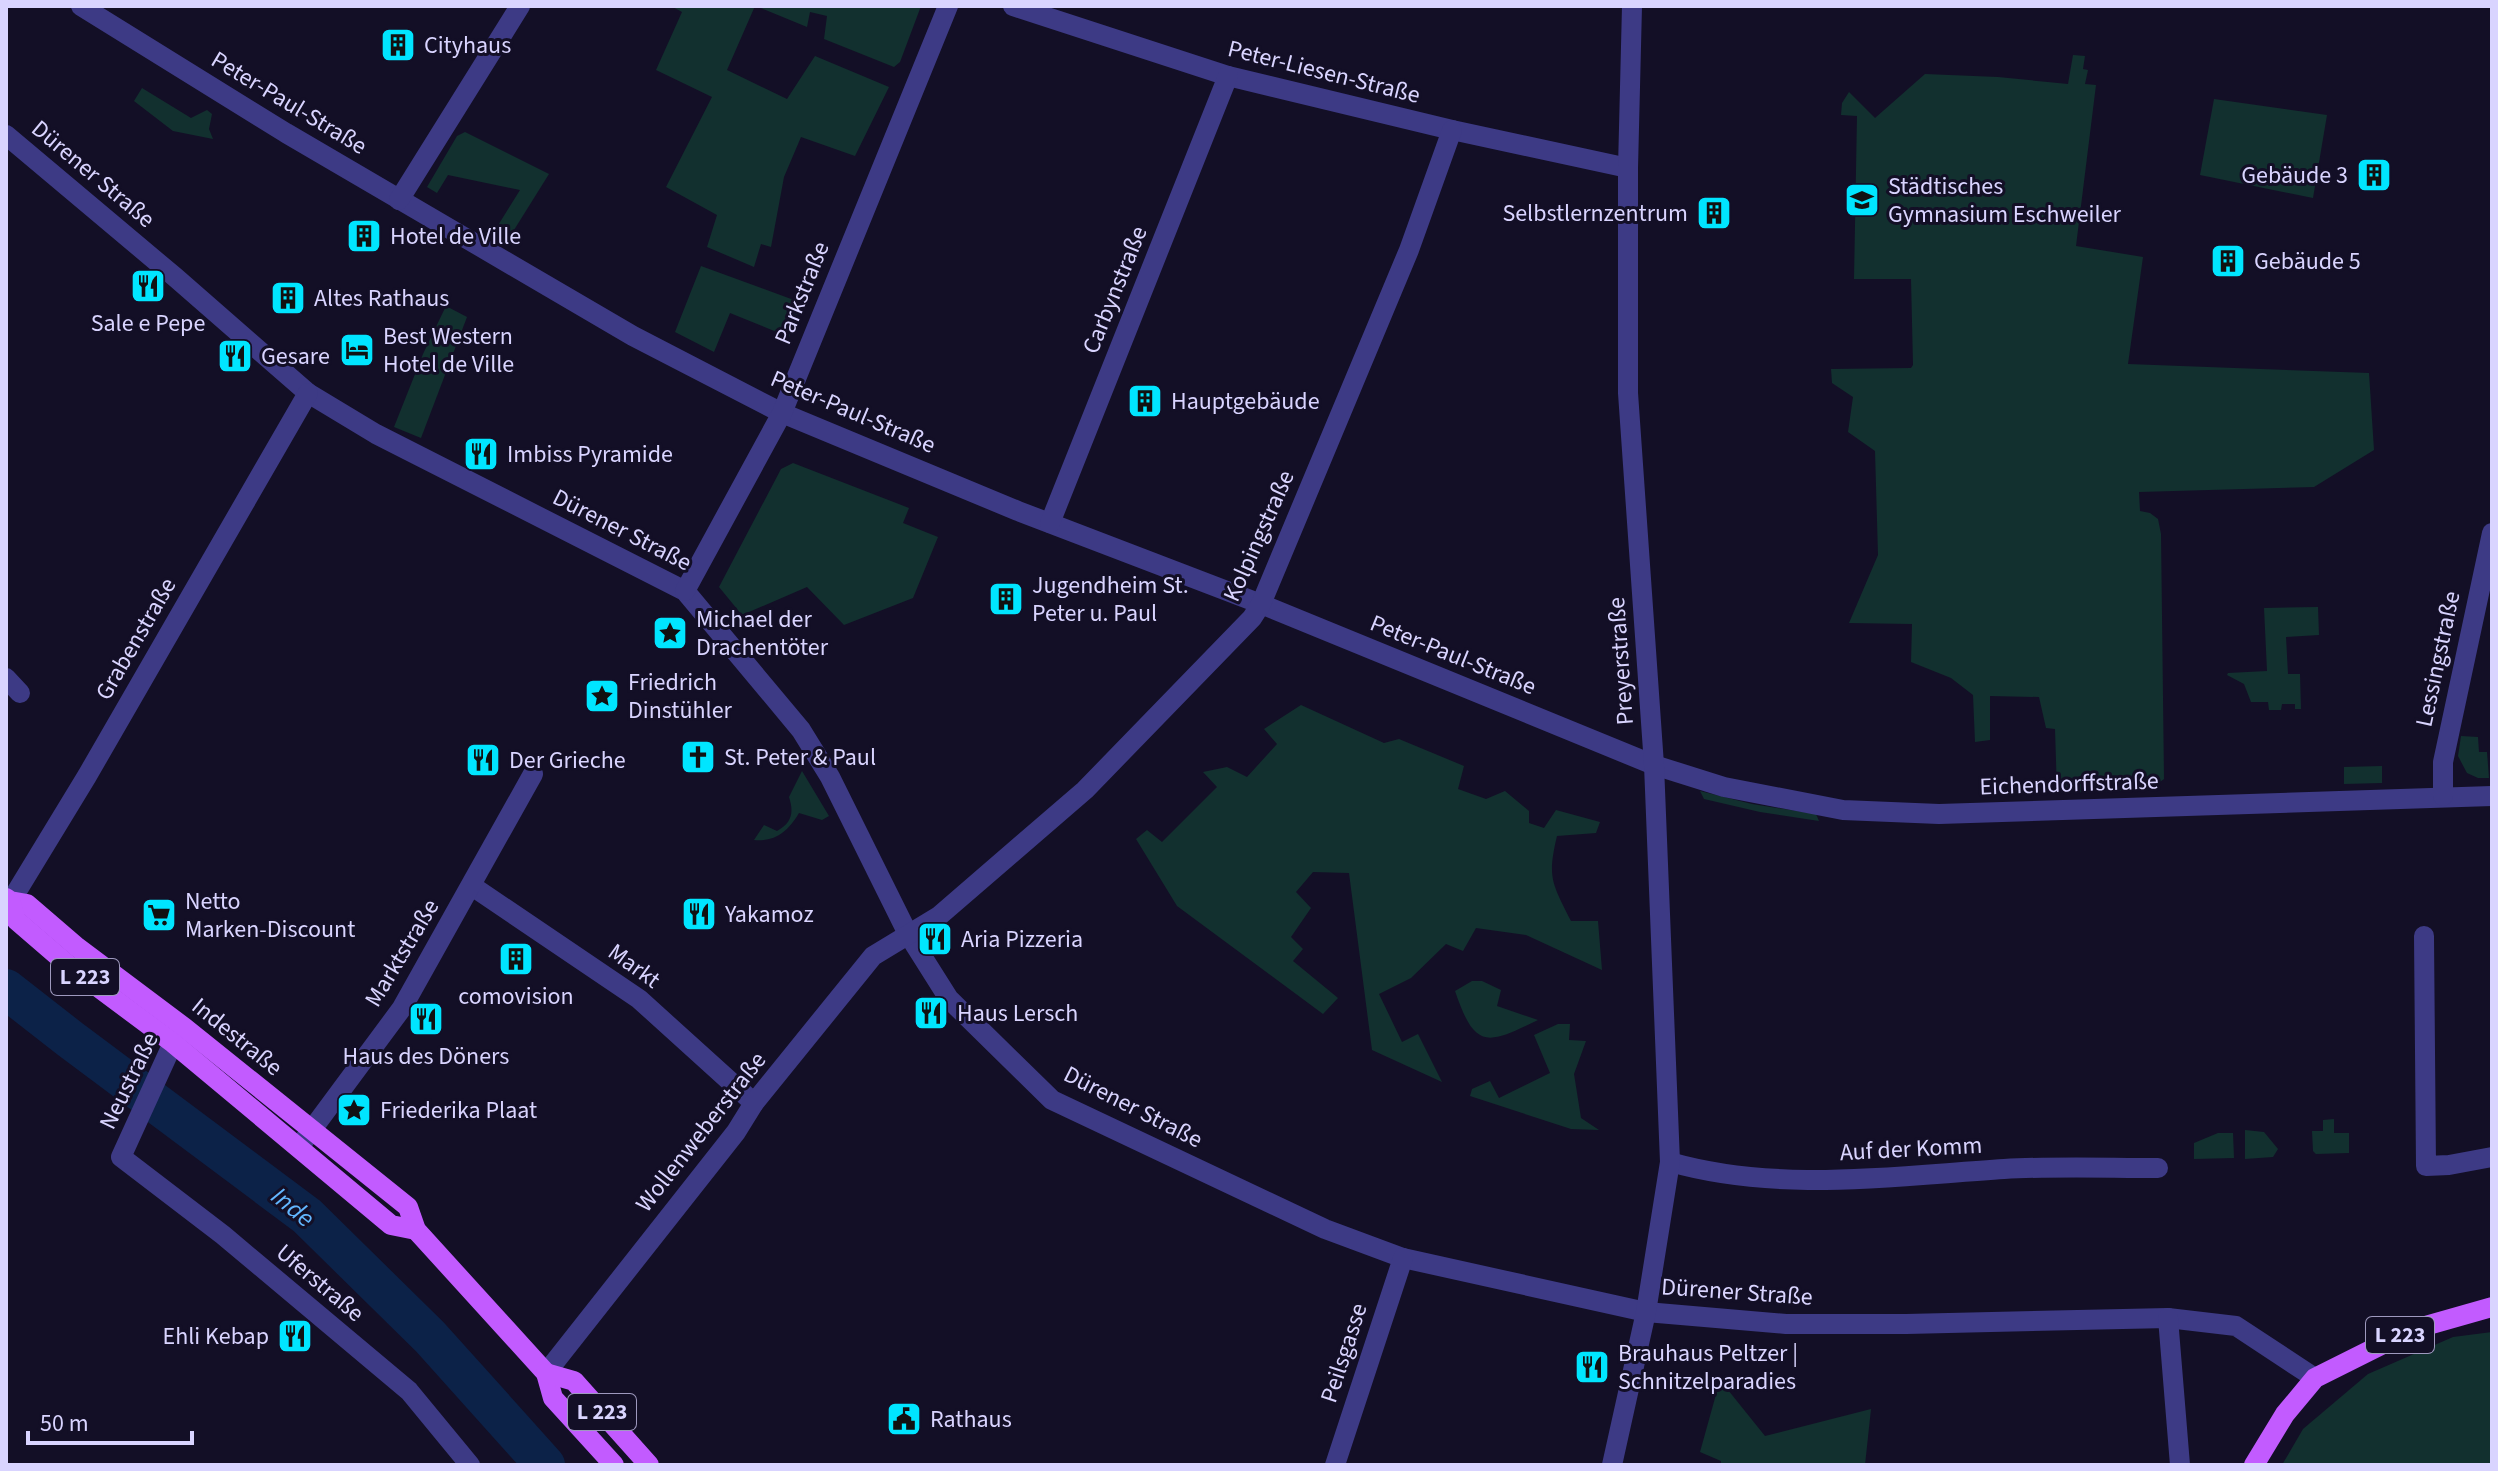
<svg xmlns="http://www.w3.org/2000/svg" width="2498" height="1471" font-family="'Source Sans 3',sans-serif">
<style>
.green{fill:#12302f}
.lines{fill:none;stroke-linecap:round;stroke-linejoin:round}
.river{stroke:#0c2248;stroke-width:40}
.street{stroke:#3d3a85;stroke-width:20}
.primary{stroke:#c25bff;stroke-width:20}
.labels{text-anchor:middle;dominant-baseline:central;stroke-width:6;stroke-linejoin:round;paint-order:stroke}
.shield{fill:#130f26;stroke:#9e99be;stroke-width:2}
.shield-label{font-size:22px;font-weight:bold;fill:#d9d4ff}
.poi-label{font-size:24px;fill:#d9d4ff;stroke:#130f26;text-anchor:start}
.street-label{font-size:24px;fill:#d9d4ff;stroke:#130f26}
.water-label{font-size:26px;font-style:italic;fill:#62b6ff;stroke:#130f26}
</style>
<rect width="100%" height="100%" fill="#130f26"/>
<g class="green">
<path d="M 671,6 L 755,6 L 727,70 L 787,99 L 815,56 L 889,87 L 855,156 L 801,137 L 784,177 L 771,247 L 761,244 L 754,267 L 707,247 L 717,215 L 666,187 L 712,97 L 656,70 L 682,12 Z"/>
<path d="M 756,6 L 921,6 L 900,62 L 894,67 L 824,39 L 827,16 L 810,12 L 807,27 Z"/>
<path d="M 2073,55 L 2085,56 L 2083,69 L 2088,70 L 2085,84 L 2096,85 L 2076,246 L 2143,257 L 2128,364 L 2369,373 L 2374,450 L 2314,487 L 2139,492 L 2140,511 L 2150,513 L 2158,519 L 2161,534 L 2164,779 L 2149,790 L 2057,793 L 2055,729 L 2046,728 L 2039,697 L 1990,696 L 1990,740 L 1975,742 L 1973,695 L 1951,678 L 1911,662 L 1912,624 L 1849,623 L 1878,555 L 1875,451 L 1848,432 L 1853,397 L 1832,383 L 1831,369 L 1911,368 L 1913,365 L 1911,279 L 1854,279 L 1857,116 L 1841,115 L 1842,103 L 1849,92 L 1875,118 L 1925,74 L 1998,77 L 2068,84 Z"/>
<path d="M 142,88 L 191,118 L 207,110 L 212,114 L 209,129 L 213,139 L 173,131 L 134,101 Z"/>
<path d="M 2214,99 L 2327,115 L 2313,198 L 2200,175 Z"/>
<path d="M 465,132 L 549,174 L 509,238 L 497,227 L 520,190 L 448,175 L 437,193 L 427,187 L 457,136 Z"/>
<path d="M 701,266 L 802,303 L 789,337 L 730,313 L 714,352 L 675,332 Z"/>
<path d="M 446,306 L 467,317 L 421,438 L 394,427 L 423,354 Z"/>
<path d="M 793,463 L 909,508 L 903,523 L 938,537 L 913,598 L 844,625 L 807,587 L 742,615 L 719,587 L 781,469 Z"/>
<path d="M 2318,607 L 2319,635 L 2286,637 L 2288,674 L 2300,674 L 2301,709 L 2295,709 L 2295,704 L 2282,704 L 2281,710 L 2269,710 L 2268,702 L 2251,702 L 2244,684 L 2227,675 L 2228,673 L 2267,671 L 2264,608 Z"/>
<path d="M 1301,705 L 1384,743 L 1399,739 L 1464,766 L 1458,789 L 1486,799 L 1505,791 L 1529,811 L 1529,823 L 1544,828 L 1556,810 L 1600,822 L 1596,833 L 1557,836 C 1547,878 1552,883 1571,921 L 1598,921 L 1602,970 L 1526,935 L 1476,928 L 1463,951 L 1446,944 L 1411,978 L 1379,994 L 1402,1042 L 1418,1034 L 1442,1082 L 1372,1050 L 1349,873 L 1313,872 L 1296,892 L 1311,908 L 1291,937 L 1303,949 L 1293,961 L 1338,998 L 1323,1014 L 1177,906 L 1136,839 L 1147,830 L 1162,842 L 1217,787 L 1203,772 L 1227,767 L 1247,777 L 1277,744 L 1264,729 Z"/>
<path d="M 2461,736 L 2478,737 L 2479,752 L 2487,752 L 2489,778 L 2478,778 L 2467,773 L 2458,756 Z"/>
<path d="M 2382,766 L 2382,783 L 2344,784 L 2344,767 Z"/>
<path d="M 802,771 L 829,816 L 822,820 L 799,813 C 788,831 776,842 754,840 L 764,825 L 777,831 C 792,823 794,812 789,797 Z"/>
<path d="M 1700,791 L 1752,804 L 1816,814 L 1819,821 L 1760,812 L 1704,799 Z"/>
<path d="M 1472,981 L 1482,981 L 1501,990 L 1497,1006 L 1538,1020 C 1487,1045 1475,1050 1455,991 Z"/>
<path d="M 1558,1024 L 1570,1024 L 1569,1040 L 1586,1041 L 1574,1074 L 1581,1118 L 1599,1130 L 1571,1129 L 1470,1096 L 1472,1089 L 1490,1081 L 1499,1098 L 1550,1073 L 1534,1035 Z"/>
<path d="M 2334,1119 L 2334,1133 L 2349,1133 L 2349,1153 L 2316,1154 L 2313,1151 L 2312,1131 L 2323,1131 L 2323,1120 Z"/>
<path d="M 2245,1130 L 2264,1132 L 2278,1149 L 2273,1157 L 2245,1159 Z"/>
<path d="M 2218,1133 L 2233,1133 L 2234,1158 L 2194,1159 L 2194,1143 Z"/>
<path d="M 2492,1332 L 2492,1465 L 2282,1465 L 2303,1429 L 2368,1374 L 2453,1337 Z"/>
<path d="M 1720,1380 L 1765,1436 L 1871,1409 L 1865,1465 L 1721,1465 L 1721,1461 L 1700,1452 Z"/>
</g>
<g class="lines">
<path class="river" d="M 6,989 L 70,1039 L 307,1216 L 430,1337 L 545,1465"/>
<g class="street">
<path d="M 81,6 L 286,133 L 633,336 L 782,413 L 1018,511 L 1261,604 L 1654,765 L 1724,787 L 1843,810 L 1939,814 L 2492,796"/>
<path d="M 1013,6 L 1228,76 L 1452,130 L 1628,168"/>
<path d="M 6,135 L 175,277 L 308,393 L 376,434 L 685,591 L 801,730 L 830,777 L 908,934 L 949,999 L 1052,1100 L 1325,1229 L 1403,1258 L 1646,1312 L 1786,1324 L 1906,1324 L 2168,1318 L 2236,1326 L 2315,1378"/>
<path d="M 399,200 L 520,6"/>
<path d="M 1050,523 L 1228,76"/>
<path d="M 685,591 L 782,413 L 948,6"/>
<path d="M 6,678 L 20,693"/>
<path d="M 2443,796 L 2443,762 L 2492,533"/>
<path d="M 472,886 L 639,999 L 754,1103"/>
<path d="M 6,909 L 87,776 L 308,393"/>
<path d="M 2424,936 L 2426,1166 L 2449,1165 L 2492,1157"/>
<path d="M 182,1031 L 173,1043 L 121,1157 L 223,1235 L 409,1391 L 470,1465"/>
<path d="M 302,1143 L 402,1008 L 533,774"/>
<path d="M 1670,1162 C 1779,1193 1893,1176 2004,1169 C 2055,1166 2107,1168 2158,1168"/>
<path d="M 2168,1318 L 2180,1465"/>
<path d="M 546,1373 L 736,1132 L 754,1103 L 873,956 L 939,916 L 1085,790 L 1252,618 L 1261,604 L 1409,250 L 1452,130"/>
<path d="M 1335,1465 L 1403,1258"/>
<path d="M 1612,1465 L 1646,1312 L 1670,1162 L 1654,765 L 1628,393 L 1628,168 L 1632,6"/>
</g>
<g class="primary">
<path d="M 6,898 L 10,901 L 27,904 L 34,910 L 77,947 L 185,1028 L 408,1207 L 416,1230 L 546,1373 L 553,1398 L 614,1465"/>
<path d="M 10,901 L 16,920 L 67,964 L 173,1043 L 391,1225 L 416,1230"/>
<path d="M 546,1373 L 574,1381 L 649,1465"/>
<path d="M 2254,1465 L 2285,1414 L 2315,1378 L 2411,1330 L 2492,1307"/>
</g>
</g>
<defs>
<g id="building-square" transform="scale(1.8)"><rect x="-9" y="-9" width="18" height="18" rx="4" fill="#00e5ff" stroke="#130f26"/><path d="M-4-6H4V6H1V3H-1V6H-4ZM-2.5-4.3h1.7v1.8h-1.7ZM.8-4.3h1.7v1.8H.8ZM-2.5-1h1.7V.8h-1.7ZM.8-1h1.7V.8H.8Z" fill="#111"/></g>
<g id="school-square" transform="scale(1.8)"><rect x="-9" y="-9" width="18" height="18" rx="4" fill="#00e5ff" stroke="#130f26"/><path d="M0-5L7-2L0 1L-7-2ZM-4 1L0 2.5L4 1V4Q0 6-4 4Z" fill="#111"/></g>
<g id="restaurant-square" transform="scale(1.8)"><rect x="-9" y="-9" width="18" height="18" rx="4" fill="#00e5ff" stroke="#130f26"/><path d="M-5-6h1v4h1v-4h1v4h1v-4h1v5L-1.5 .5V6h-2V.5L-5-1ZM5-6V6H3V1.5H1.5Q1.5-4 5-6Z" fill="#111"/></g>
<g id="hotel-square" transform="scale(1.8)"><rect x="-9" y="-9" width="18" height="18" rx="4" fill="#00e5ff" stroke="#130f26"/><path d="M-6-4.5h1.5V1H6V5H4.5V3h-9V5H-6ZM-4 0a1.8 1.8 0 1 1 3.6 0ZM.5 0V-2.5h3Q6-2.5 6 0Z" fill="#111"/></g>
<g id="sight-square" transform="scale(1.8)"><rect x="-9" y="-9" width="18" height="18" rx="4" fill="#00e5ff" stroke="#130f26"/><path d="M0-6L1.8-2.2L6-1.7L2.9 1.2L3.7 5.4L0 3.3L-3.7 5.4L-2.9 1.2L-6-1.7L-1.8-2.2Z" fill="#111"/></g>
<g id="church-square" transform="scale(1.8)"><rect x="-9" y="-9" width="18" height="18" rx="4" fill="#00e5ff" stroke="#130f26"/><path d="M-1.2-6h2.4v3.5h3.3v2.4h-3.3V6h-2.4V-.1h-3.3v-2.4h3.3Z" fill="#111"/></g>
<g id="supermarket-square" transform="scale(1.8)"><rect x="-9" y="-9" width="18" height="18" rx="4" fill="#00e5ff" stroke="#130f26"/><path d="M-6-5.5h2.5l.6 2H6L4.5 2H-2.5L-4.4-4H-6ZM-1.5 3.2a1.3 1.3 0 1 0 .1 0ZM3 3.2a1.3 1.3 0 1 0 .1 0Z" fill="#111"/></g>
<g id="civic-square" transform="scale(1.8)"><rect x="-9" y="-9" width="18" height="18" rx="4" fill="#00e5ff" stroke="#130f26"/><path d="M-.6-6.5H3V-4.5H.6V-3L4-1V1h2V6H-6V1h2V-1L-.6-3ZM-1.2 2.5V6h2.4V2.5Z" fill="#111"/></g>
</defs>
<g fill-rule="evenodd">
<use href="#building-square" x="398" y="45"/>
<use href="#building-square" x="2374" y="175"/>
<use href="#school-square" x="1862" y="200"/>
<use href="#building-square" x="1714" y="213"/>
<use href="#building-square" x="364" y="236"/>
<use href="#building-square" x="2228" y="261"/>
<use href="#restaurant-square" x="148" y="286"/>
<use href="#building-square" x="288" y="298"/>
<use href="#hotel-square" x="357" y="350"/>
<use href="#restaurant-square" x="235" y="356"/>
<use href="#building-square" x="1145" y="401"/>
<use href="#restaurant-square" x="481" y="454"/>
<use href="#building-square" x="1006" y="599"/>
<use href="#sight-square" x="670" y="633"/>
<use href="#sight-square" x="602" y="696"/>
<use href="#church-square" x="698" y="757"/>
<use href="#restaurant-square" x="483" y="760"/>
<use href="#restaurant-square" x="699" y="914"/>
<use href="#supermarket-square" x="159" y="915"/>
<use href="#restaurant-square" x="935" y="939"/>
<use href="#building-square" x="516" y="959"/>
<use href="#restaurant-square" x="931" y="1013"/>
<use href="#restaurant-square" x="426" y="1019"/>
<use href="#sight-square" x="354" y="1110"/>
<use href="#restaurant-square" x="295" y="1336"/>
<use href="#restaurant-square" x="1592" y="1367"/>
<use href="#civic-square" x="904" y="1419"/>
</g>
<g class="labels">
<g class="shield">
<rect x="51" y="959" width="68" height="36" rx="6"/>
<rect x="2366" y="1317" width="68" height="36" rx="6"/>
<rect x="568" y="1394" width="68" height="36" rx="6"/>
</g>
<g class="shield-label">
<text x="85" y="977">L 223</text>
<text x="2400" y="1335">L 223</text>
<text x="602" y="1412">L 223</text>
</g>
<g class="poi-label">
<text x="424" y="45">Cityhaus</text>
<text x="2348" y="175" text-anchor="end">Gebäude 3</text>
<text x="1888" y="186">Städtisches<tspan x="1888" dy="28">Gymnasium Eschweiler</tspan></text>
<text x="1688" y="213" text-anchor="end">Selbstlernzentrum</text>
<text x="390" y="236">Hotel de Ville</text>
<text x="2254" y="261">Gebäude 5</text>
<text x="314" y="298">Altes Rathaus</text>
<text x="148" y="323" text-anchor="middle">Sale e Pepe</text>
<text x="383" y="336">Best Western<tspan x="383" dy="28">Hotel de Ville</tspan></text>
<text x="261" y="356">Gesare</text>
<text x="1171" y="401">Hauptgebäude</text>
<text x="507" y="454">Imbiss Pyramide</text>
<text x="1032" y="585">Jugendheim St.<tspan x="1032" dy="28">Peter u. Paul</tspan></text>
<text x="696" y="619">Michael der<tspan x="696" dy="28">Drachentöter</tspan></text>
<text x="628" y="682">Friedrich<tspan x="628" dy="28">Dinstühler</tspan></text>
<text x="724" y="757">St. Peter &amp; Paul</text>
<text x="509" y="760">Der Grieche</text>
<text x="185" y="901">Netto<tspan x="185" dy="28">Marken-Discount</tspan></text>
<text x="725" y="914">Yakamoz</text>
<text x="961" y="939">Aria Pizzeria</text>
<text x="516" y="996" text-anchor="middle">comovision</text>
<text x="957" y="1013">Haus Lersch</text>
<text x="426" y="1056" text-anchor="middle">Haus des Döners</text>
<text x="380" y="1110">Friederika Plaat</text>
<text x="269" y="1336" text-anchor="end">Ehli Kebap</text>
<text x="1618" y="1353">Brauhaus Peltzer |<tspan x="1618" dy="28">Schnitzelparadies</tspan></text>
<text x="930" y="1419">Rathaus</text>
</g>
<g class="street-label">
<text transform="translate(1324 72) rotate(14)">Peter-Liesen-Straße</text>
<text transform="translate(289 103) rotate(31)">Peter-Paul-Straße</text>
<text transform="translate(93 174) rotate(40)">Dürener Straße</text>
<text transform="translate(1115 290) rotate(-68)">Carbynstraße</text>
<text transform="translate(802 293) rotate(-68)">Parkstraße</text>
<text transform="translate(853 412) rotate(23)">Peter-Paul-Straße</text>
<text transform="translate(622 530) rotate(27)">Dürener Straße</text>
<text transform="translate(1259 536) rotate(-66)">Kolpingstraße</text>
<text transform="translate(136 639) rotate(-60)">Grabenstraße</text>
<text transform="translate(1453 655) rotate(22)">Peter-Paul-Straße</text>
<text transform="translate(2438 659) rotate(-78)">Lessingstraße</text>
<text transform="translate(1621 661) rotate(-94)">Preyerstraße</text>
<text transform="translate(2069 784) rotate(-2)">Eichendorffstraße</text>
<text transform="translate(402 953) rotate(-59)">Marktstraße</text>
<text transform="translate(634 966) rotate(36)">Markt</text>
<text transform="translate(237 1037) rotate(39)">Indestraße</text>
<text transform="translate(129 1081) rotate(-64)">Neustraße</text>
<text transform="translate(1133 1107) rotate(27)">Dürener Straße</text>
<text transform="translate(701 1132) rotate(-52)">Wollenweberstraße</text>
<text transform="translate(1911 1149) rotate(-3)">Auf der Komm</text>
<text transform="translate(320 1283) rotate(40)">Uferstraße</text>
<text transform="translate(1737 1292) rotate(4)">Dürener Straße</text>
<text transform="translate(1344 1353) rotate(-72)">Peilsgasse</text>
</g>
<g class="water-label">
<text transform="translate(293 1207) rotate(39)">Inde</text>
</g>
</g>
<rect width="2498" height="1471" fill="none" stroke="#d9d4ff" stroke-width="16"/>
<path d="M28 1431v12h164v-12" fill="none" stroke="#d9d4ff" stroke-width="4"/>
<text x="40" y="1431" font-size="24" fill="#d9d4ff" stroke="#130f26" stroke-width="6" paint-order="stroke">50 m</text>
</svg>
